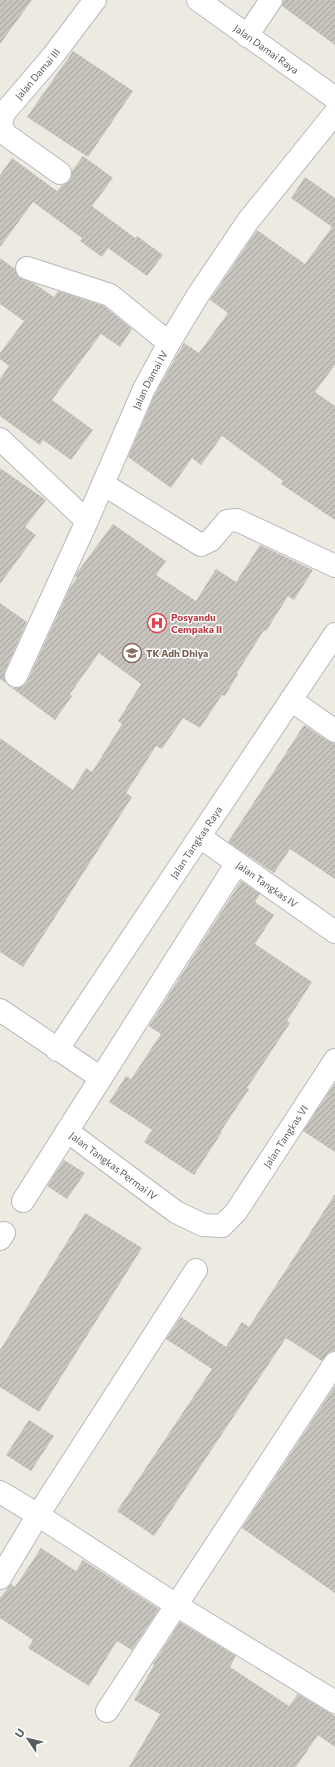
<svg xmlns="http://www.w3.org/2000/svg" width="335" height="1767" font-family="Commissioner,sans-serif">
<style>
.building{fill:url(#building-hatch)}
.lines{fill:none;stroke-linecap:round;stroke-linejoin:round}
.street-casing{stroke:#b6b9be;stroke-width:24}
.secondary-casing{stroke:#b7bac0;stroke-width:24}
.street{stroke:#fff;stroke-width:22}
.secondary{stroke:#fff;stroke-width:22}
.labels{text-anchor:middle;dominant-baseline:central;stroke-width:3;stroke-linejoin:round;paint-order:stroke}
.street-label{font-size:10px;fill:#595d62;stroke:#fff}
.health-label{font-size:10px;font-weight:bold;fill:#be3a42;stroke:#fff;text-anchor:start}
.education-label{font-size:10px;font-weight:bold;fill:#785e54;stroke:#fff;text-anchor:start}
</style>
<defs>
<pattern id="building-hatch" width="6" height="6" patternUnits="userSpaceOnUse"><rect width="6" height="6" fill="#c7c4be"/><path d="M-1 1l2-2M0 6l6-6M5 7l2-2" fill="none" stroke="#a5a29e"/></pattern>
</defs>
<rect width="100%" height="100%" fill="#edeae1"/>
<g class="building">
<path d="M 0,0 L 32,0 L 0,44 Z"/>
<path d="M 283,0 L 335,0 L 335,45 L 282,6 Z"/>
<path d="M 73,51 L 133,91 L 88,157 L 27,117 Z"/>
<path d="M 83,156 L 113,178 L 92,206 L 135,238 L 137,236 L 163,255 L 147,276 L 108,248 L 102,257 L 80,241 L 82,238 L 33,202 L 0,247 L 0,175 L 12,158 L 57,191 L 62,185 L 70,181 L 72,171 Z"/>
<path d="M 305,177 L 335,198 L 335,365 L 315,392 L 335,406 L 335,520 L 281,484 L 283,481 L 222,436 L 201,465 L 192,458 L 171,488 L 128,457 L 155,394 L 184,343 L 199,353 L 228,313 L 210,300 L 257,230 L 305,264 L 332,227 L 291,198 Z"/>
<path d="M 0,258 L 15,269 L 18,277 L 35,284 L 54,297 L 58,291 L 104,306 L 132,329 L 120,347 L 101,334 L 52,400 L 93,430 L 71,460 L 43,440 L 40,445 L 0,416 L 0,379 L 9,366 L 0,359 L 0,353 L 24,321 L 0,304 Z"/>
<path d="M 0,468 L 46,500 L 25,527 L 36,535 L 0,584 Z"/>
<path d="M 113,524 L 166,561 L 156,575 L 196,601 L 216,569 L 236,582 L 260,545 L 313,570 L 294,600 L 288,596 L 266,631 L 264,630 L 237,673 L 238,674 L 225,696 L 222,695 L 200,728 L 183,718 L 162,749 L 156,746 L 126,793 L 132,797 L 23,967 L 0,952 L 0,738 L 73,790 L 86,768 L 92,772 L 122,724 L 118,721 L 141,684 L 99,653 L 70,694 L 72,696 L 55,720 L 12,688 L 18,688 L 23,686 L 27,682 L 70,588 L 77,577 L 75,576 L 76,574 Z"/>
<path d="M 0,603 L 27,622 L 5,671 L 4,678 L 6,683 L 0,679 Z"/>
<path d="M 304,725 L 328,741 L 335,743 L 335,879 L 290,849 L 274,873 L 228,842 Z"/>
<path d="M 241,881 L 260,894 L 255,902 L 274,915 L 255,944 L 312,982 L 287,1021 L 290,1023 L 247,1088 L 249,1089 L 221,1131 L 222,1132 L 194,1175 L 144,1142 L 152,1130 L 109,1102 L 126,1076 L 131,1079 L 161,1034 L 149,1026 Z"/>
<path d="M 335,1083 L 335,1152 L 303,1131 Z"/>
<path d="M 64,1160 L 85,1173 L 67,1199 L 47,1186 Z"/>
<path d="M 335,1194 L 335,1351 L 329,1352 L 322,1361 L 286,1338 L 154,1536 L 117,1511 L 212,1369 L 166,1339 L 181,1317 L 226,1347 L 242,1322 L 249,1327 Z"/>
<path d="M 85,1213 L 142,1248 L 39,1412 L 0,1387 L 0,1350 Z"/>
<path d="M 335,1386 L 335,1593 L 242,1528 Z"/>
<path d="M 29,1420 L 54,1436 L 31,1471 L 6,1455 Z"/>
<path d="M 41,1548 L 76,1571 L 83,1560 L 159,1609 L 132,1650 L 117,1641 L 89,1686 L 28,1648 L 33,1640 L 0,1618 L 0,1598 L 11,1584 L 15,1587 Z"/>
<path d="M 180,1622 L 236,1656 L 230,1667 L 289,1706 L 298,1694 L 335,1716 L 335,1747 L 318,1735 L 296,1767 L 129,1767 L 160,1714 L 134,1700 L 154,1665 L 153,1664 Z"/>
</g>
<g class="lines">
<g class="street-casing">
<g id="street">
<path d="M 247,36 L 271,0"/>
<path id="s1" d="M 60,173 L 5,134 L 1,124 L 4,113 L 52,57 L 95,0"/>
<path d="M 27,268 L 110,295 L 169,343"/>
<path d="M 0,439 L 87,521"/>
<path d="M 103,484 L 201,545 L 211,540 L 227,521 L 237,520 L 335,566"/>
<path id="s2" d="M 16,676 L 87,521 L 144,389 L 169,343 L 198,295 L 248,221 L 335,113"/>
<path d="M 291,700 L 335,731"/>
<path id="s3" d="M 200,837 L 335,932"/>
<path d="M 0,1010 L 101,1078"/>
<path id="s4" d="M 57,1050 L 335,634"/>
<path id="s5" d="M 67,1131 L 176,1212 L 203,1225 L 222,1226 L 236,1212 L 335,1060"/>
<path d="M 23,1201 L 237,863"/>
<path d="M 0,1239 L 4,1233"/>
<path d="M 0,1492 L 38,1515 L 176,1605 L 335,1702"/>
<path d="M 0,1578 L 38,1515 L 196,1270"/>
<path d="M 107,1711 L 335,1363"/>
</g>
</g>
<g class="secondary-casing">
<g id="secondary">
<path id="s6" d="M 198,0 L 335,98"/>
</g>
</g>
<use href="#street" class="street"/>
<use href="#secondary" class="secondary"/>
</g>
<defs>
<g id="hospital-ring" transform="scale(1)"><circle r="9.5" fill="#fff" stroke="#e0444e" stroke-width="1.5"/><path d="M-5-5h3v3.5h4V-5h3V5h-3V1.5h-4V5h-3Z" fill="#e0444e"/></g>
<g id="school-ring" transform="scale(1)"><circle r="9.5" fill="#fff" stroke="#8d6e63" stroke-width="1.5"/><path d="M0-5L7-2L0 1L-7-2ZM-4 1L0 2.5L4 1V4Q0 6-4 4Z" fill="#8d6e63"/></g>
</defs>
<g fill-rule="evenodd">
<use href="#hospital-ring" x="157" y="623"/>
<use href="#school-ring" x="132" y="653"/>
</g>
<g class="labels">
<g class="street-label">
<text stroke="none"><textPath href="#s6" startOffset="84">Jalan Damai Raya</textPath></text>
<text stroke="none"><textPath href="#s1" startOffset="141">Jalan Damai III</textPath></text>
<text stroke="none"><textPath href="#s2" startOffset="325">Jalan Damai IV</textPath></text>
<text stroke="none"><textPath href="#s4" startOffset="250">Jalan Tangkas Raya</textPath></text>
<text stroke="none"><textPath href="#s3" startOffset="82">Jalan Tangkas IV</textPath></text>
<text stroke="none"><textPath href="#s5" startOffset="295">Jalan Tangkas VI</textPath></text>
<text stroke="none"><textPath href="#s5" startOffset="58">Jalan Tangkas Permai IV</textPath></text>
</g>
<g class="health-label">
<text x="171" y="617">Posyandu<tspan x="171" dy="12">Cempaka II</tspan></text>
</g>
<g class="education-label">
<text x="146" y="653">TK Adh Dhiya</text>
</g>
</g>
<g transform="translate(28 1739) rotate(305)" stroke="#ffffff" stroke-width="3" paint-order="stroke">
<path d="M0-3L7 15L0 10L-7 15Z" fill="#595d62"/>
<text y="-6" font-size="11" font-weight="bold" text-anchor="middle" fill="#595d62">U</text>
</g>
</svg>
